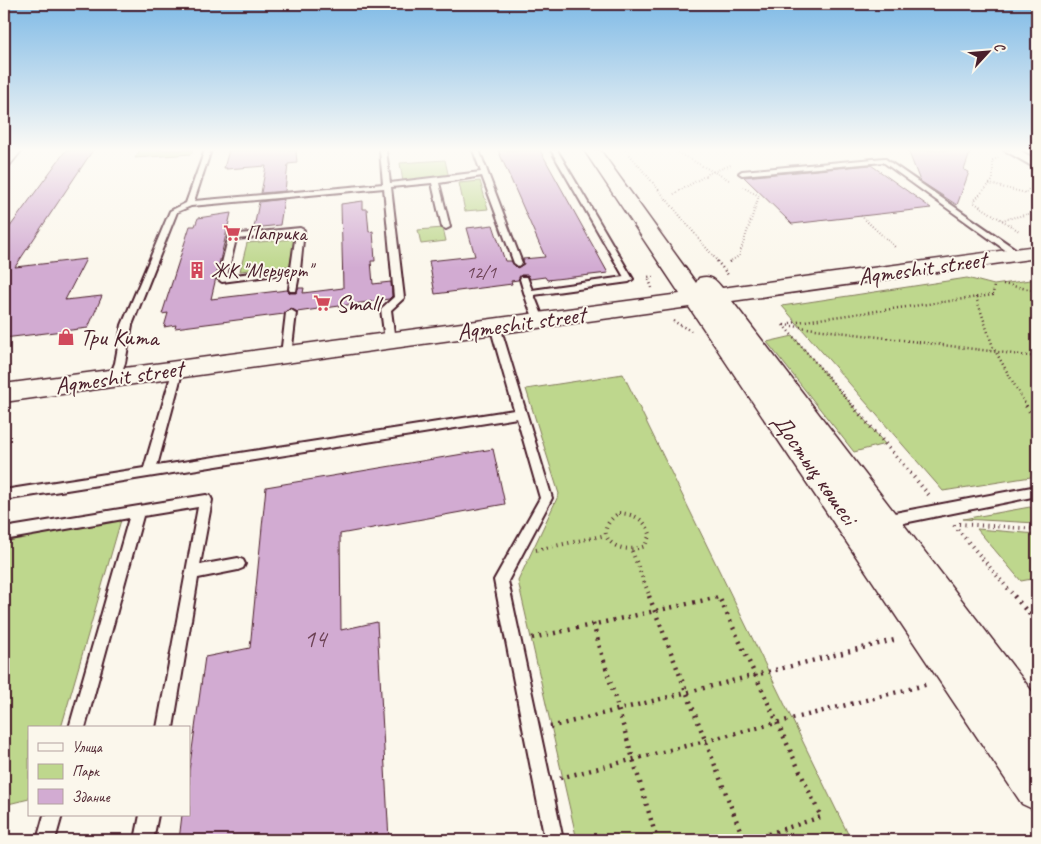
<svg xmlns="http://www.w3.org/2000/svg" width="1041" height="844" font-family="Caveat,sans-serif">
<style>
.green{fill:#bed78d;stroke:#847b5c}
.building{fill:#d2abd2;stroke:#4a1f2b}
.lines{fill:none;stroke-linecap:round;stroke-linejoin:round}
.lane-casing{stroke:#4a1f2b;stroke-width:4}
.street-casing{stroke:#4a1f2b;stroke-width:4}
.secondary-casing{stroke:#4a1f2b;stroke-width:3}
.path-far3{stroke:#4a1f2b;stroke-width:2;stroke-dasharray:0.5 2.5;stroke-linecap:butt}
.path-far2{stroke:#4a1f2b;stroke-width:2.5;stroke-dasharray:1 3;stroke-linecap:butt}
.path-far1{stroke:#4a1f2b;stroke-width:4;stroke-dasharray:1 4.5;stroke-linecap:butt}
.path{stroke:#4a1f2b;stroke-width:4.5;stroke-dasharray:2 5.5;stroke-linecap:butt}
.lane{fill:#fbf7ec;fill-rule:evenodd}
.street{fill:#fbf7ec;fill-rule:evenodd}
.secondary{fill:#fbf7ec;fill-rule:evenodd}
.tram{stroke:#4a1f2b;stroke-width:1}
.labels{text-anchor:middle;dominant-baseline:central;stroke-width:4;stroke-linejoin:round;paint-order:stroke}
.far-number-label{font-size:18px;fill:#6c4255}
.far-poi-label{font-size:20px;fill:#4a1f2b;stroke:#fbf7ec;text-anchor:start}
.street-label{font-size:24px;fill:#4a1f2b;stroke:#fbf7ec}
.poi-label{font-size:24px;fill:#4a1f2b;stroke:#fbf7ec;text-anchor:start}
.near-number-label{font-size:25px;fill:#6c4255}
</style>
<rect width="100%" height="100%" fill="#fbf7ec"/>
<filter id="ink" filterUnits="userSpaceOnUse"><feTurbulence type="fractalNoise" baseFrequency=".02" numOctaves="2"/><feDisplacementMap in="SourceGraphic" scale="10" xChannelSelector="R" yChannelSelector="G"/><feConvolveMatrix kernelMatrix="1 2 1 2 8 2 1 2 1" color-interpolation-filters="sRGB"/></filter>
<g filter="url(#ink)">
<g class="green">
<path d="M 140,150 L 193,150 L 191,154 L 135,158 Z"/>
<path d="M 445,160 L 449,178 L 403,182 L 400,163 Z"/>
<path d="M 480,181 L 488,209 L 465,211 L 459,183 Z"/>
<path d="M 443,228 L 446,241 L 421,244 L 418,230 Z"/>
<path d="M 294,239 L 290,266 L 240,271 L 247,243 Z"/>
<path d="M 967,278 L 994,285 L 1037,279 L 1037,476 L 943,491 L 782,306 Z"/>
<path d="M 793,336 L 885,444 L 854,452 L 767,342 Z"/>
<path d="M 623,374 L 851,840 L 577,840 L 518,581 L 559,494 L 526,389 Z"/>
<path d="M 1030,507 L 1037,514 L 1037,523 L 963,519 Z"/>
<path d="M 121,520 L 61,728 L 29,728 L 29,799 L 4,805 L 4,539 Z"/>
<path d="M 977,529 L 1037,534 L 1037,578 L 1021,581 Z"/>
</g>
<g class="building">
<path d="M 66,150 L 93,150 L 15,267 L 86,259 L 65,300 L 102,296 L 88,328 L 4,338 L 4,235 Z"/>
<path d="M 229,150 L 296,150 L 297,163 L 288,164 L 285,191 L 261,193 L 266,166 L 226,169 L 227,168 L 224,168 Z"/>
<path d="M 498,150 L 540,150 L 608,273 L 547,280 L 545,277 L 530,279 L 528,275 L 521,275 L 518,280 L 511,281 L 512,284 L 435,294 L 429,261 L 475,256 L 467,228 L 493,225 L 505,261 L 511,261 L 517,268 L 524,264 L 523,259 L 545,257 Z"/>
<path d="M 908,150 L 971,150 L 964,170 L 969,172 L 957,205 L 920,181 Z"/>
<path d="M 871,165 L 931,208 L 792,224 L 744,177 Z"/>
<path d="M 284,199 L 280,225 L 254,228 L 259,202 Z"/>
<path d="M 363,201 L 363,209 L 367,209 L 369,232 L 373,231 L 375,261 L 371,261 L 373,284 L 391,282 L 392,296 L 389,299 L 297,312 L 290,308 L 284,314 L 175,328 L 176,325 L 164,327 L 168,313 L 162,314 L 190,226 L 195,226 L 198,218 L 231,213 L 211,299 L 287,290 L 290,293 L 296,293 L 298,288 L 304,288 L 303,293 L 343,288 L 341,204 Z"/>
<path d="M 493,449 L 505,504 L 340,534 L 341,630 L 377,622 L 389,840 L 179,840 L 182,815 L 189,815 L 189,771 L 205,657 L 250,648 L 266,487 Z"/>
</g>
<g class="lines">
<g class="lane-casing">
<g id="lane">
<path d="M 205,150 L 211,150 L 194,201 L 383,184 L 380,150 L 386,150 L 390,183 L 481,172 L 473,150 L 479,150 L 522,263 L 518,266 L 514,263 L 482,176 L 439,183 L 450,227 L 446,229 L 442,227 L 432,183 L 391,187 L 404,298 L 391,310 L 395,341 L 390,344 L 385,341 L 381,309 L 394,297 L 384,188 L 191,206 L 177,212 L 132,325 L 125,363 L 118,381 L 110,381 L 109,378 L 115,363 L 122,325 L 170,211 L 186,203 Z"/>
<path d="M 551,150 L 557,150 L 633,279 L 629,282 L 534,295 L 544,320 L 539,323 C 531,320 523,288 520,279 L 521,277 L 527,277 L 532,290 L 624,277 Z"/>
<path d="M 884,158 L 1021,253 L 1021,257 L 1015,257 L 883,162 L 742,175 L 739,173 L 742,171 Z"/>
<path d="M 300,228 L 304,230 L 300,270 L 296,291 L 290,291 L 289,289 L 291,273 L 222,282 L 218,279 L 229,235 ZM 296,233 L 291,268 L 227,276 L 236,239 Z"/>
<path d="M 291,310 L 296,313 L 291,355 L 286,358 L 281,355 L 286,313 Z"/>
<path d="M 495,323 L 500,326 L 552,498 L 508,581 L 563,840 L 545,840 L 494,580 L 540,498 L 517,418 L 4,500 L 4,490 L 144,468 L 173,369 L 178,365 L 183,369 L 157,466 L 514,410 L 490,326 Z"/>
<path d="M 1037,486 L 1037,496 L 884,527 L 879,525 L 877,521 L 879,517 L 884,515 Z"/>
<path d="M 206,495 L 210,496 L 212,500 L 200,565 L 238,558 L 243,560 L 245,564 L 243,568 L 238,570 L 198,578 L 173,728 L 157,728 L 198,507 L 143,516 L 85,728 L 69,728 L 129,518 L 4,540 L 4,528 Z"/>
<path d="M 44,815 L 62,815 L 55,840 L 37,840 Z"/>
<path d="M 140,815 L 158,815 L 153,840 L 135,840 Z"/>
</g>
</g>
<g class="street-casing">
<path id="street" d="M 1004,150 L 1019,150 L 1037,160 L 1037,169 Z"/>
</g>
<g class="secondary-casing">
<g id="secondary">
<path d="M 5,150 L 22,150 L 10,165 L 4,167 Z"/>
<path d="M 584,150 L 600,150 L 696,283 L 699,278 C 711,275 715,279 722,288 L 1037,246 L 1037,258 L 732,301 L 1037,698 L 1037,811 L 1022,804 L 689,307 L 4,402 L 4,384 L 680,294 Z"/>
</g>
</g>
<g class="path-far3">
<path d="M 626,150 L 718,262"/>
<path d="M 678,153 L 731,181"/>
<path d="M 998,157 L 993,161 L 993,180 L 973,202 L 1019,231"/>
<path d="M 989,184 L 1026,193 L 1029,189 L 1037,191"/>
<path d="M 674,194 L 710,173 L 731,165"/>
<path d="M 861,216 L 895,247"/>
<path d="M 1002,220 L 1029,214 L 1037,207"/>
<path d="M 729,262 L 739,256 L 759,196 L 743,187"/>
</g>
<g class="path-far2">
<path d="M 717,261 L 729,276"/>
<path d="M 729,262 L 731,261"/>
<path d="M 1003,284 L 1037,291"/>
<path d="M 652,288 L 648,277 L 655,276"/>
<path d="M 976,297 L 993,347 L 1027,407"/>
<path d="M 673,321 L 691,331"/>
<path d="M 790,323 L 993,295 L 994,285"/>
<path d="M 783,325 L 854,407"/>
<path d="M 784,325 L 1037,357"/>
</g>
<g class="path-far1">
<path d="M 853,406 L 929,495"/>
<path d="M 1026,406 L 1037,422"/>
<path d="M 619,513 C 634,514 645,519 650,534 L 645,546 C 617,557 588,534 619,513 Z"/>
<path d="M 959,524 L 1037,529"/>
<path d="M 954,525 L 1015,597"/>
<path d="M 536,550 L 606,535"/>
<path d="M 632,551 L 650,597"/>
</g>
<g class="path">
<path d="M 649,596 L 744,840"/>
<path d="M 1014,596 L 1037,623"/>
<path d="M 593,624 L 657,840"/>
<path d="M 532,638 L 719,597 L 821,817 L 749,840"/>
<path d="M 550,727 L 898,639"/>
<path d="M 560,778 L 929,684"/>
</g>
<use href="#lane" class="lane"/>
<use href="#street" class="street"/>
<use href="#secondary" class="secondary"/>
<path class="tram" d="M 4,155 L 8,150"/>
</g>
</g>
<linearGradient id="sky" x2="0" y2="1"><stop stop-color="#7fbae6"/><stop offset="0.56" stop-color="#fdfbf6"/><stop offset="1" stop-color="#fdfbf6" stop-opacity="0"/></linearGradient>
<rect width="1041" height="268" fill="url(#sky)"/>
<defs>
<g id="supermarket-bare" transform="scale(1.35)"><path d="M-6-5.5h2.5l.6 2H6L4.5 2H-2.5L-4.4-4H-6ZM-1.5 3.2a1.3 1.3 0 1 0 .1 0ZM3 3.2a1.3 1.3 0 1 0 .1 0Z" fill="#d1495b" stroke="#fbf7ec" stroke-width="2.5" paint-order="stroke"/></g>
<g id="building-bare" transform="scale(1.35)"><path d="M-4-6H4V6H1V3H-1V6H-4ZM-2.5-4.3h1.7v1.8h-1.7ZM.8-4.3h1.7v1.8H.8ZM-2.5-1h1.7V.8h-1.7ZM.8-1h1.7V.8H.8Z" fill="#d1495b" stroke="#fbf7ec" stroke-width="2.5" paint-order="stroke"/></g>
<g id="shop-bare" transform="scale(1.35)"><path d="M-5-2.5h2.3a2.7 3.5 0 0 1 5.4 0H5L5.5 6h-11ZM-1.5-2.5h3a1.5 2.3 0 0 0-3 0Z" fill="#d1495b" stroke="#fbf7ec" stroke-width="2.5" paint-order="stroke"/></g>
</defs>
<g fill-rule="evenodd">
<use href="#supermarket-bare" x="232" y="233"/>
<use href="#building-bare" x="197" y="270"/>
<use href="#supermarket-bare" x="322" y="303"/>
<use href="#shop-bare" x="66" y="337"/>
</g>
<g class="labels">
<g class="far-number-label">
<text x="481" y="272">12/1</text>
</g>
<g class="far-poi-label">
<text x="246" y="233">Паприка</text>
<text x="211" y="270">ЖК "Меруерт"</text>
</g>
<g class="street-label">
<text transform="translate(922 268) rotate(-8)">Aqmeshit street</text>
<text transform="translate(521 323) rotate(-8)">Aqmeshit street</text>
<text transform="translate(119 377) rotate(-8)">Aqmeshit street</text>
<text transform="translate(815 469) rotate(55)">Достық көшесі</text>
</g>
<g class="poi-label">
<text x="336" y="303">Small</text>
<text x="80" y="337">Три Кита</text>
</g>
<g class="near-number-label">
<text x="315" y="639">14</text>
</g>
</g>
<rect width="1041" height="844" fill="none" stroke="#fbf7ec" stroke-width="20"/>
<rect x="10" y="10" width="1021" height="824" fill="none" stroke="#4a1f2b" stroke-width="2" filter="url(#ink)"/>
<rect x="28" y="726" width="162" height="90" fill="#fbf7ec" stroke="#b4a19f"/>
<rect x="38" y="743" width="25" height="8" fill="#fbf7ec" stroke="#b4a19f"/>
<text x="72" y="752" font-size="15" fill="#4a1f2b">Улица</text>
<rect x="38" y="764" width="25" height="15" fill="#bed78d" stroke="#b4a19f"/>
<text x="72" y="776" font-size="15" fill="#4a1f2b">Парк</text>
<rect x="38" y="789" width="25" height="15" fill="#d2abd2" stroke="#b4a19f"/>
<text x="72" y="802" font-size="15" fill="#4a1f2b">Здание</text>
<g transform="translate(988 52) rotate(64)" stroke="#fbf7ec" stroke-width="4" paint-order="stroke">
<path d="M0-4L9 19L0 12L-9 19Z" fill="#4a1f2b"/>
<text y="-8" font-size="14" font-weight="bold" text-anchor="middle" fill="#4a1f2b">С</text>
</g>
</svg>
